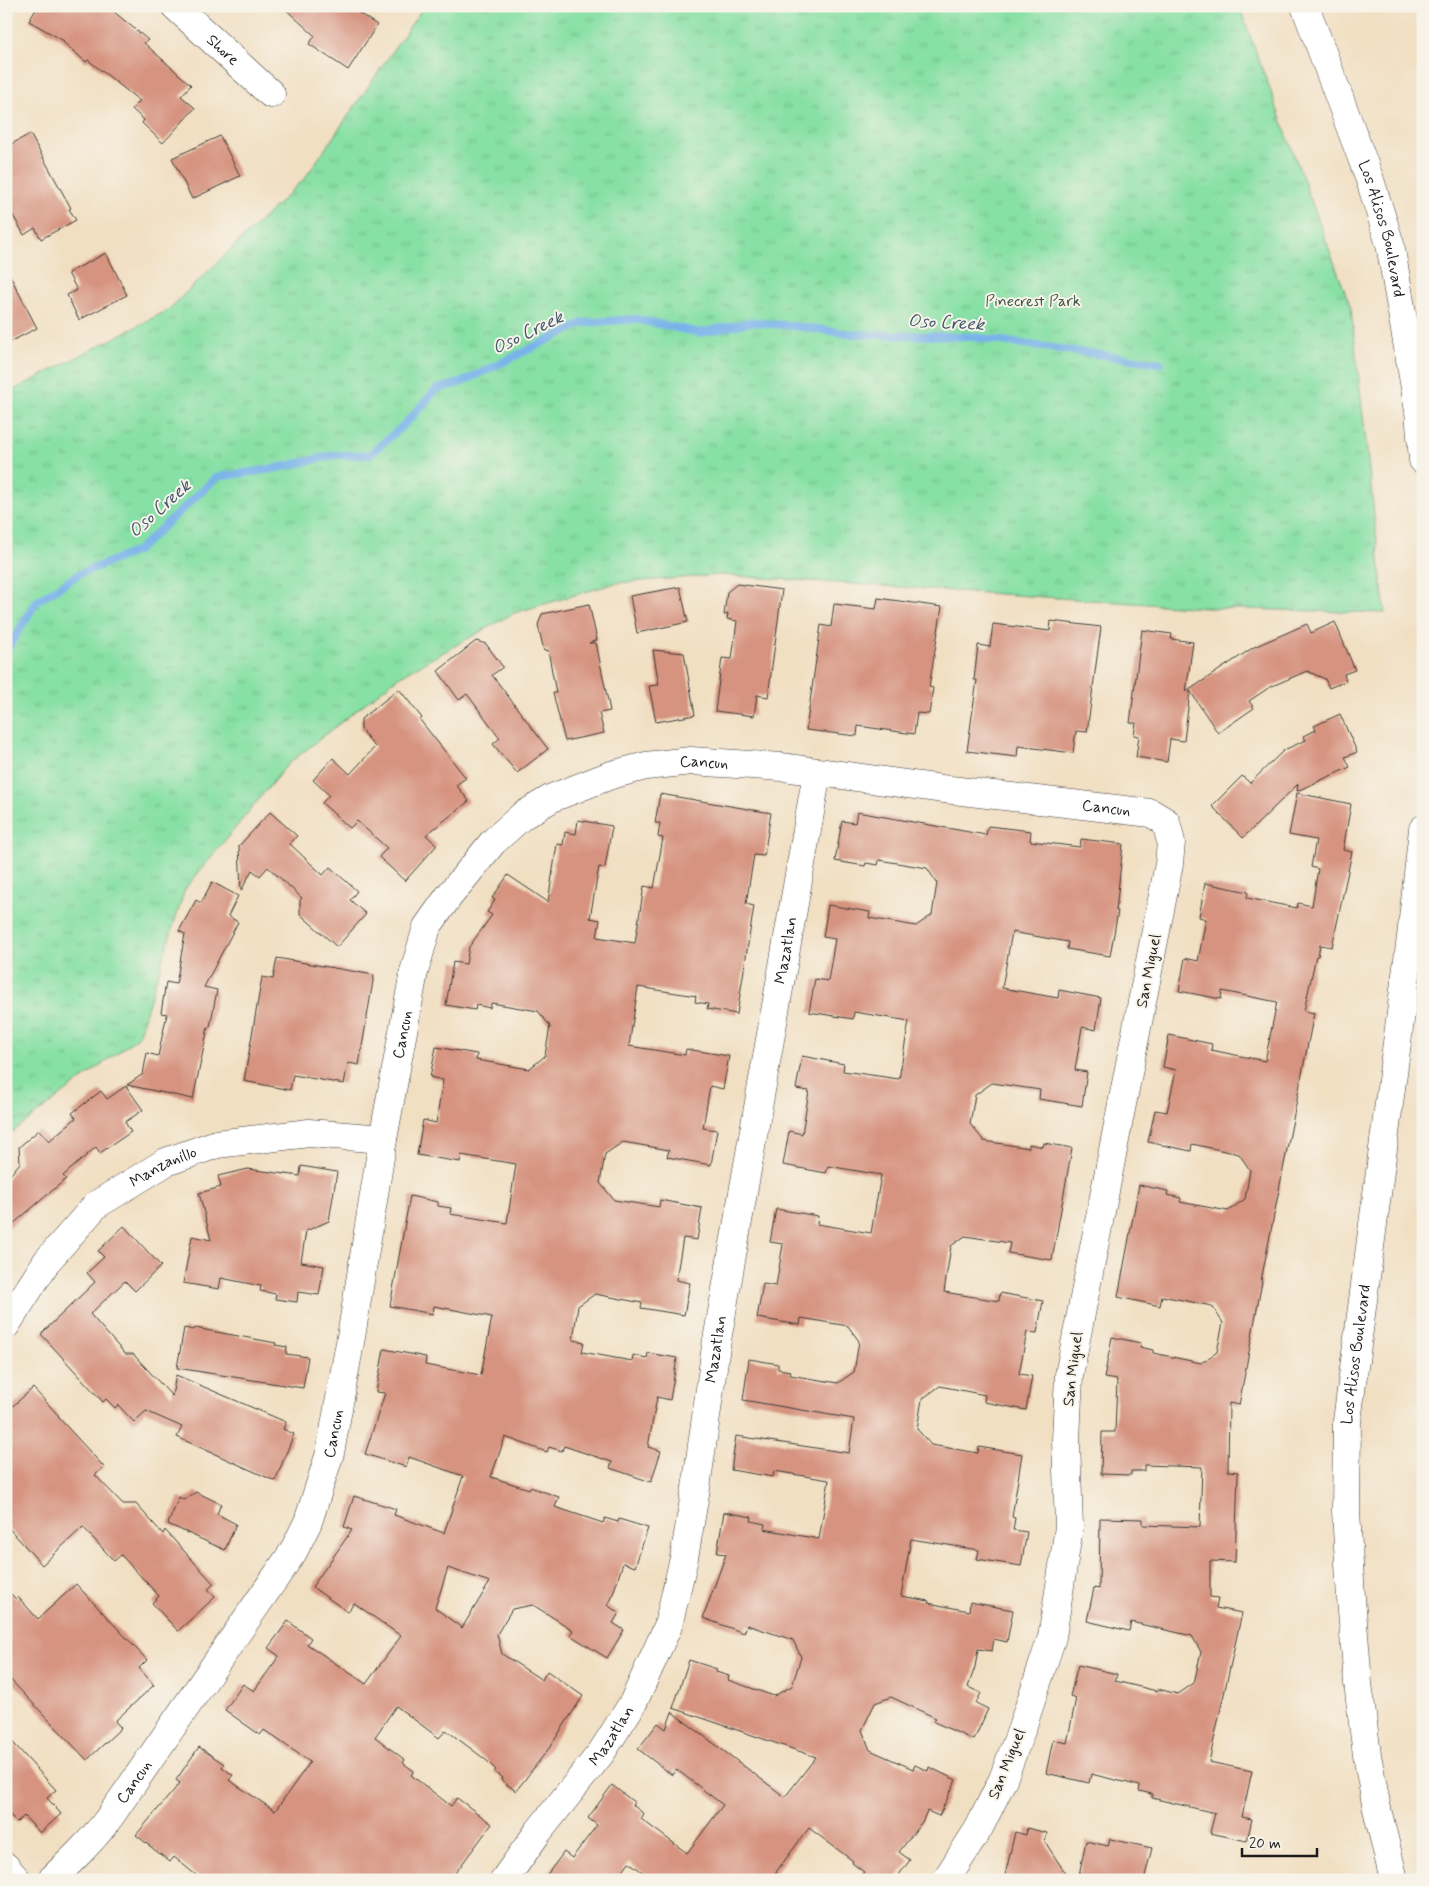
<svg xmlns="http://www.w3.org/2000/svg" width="1429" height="1886" font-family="Mynerve,sans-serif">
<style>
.park{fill:url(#park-tufts);stroke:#527e60}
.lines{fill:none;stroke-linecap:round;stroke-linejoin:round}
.stream{stroke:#7ab3ea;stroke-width:8}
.building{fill:#d6937f;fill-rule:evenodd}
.minor-casing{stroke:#3c3935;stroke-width:29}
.major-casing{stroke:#3c3935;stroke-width:29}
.minor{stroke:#fff;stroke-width:28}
.major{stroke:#fff;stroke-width:28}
.labels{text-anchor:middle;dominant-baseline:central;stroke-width:4;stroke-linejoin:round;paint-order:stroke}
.street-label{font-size:16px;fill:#1c1c1c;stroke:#f7f3e8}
.park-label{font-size:16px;fill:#3c5745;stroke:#f7f3e8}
.water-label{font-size:18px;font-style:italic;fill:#42586e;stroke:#f7f3e8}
</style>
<defs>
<pattern id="park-tufts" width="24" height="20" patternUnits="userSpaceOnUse" patternTransform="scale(1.25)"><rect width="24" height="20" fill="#87e0a5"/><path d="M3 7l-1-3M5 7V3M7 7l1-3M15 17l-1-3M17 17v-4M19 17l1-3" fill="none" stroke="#74c08d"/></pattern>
</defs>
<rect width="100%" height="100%" fill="#f7f3e8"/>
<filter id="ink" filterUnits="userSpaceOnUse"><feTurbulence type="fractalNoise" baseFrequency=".02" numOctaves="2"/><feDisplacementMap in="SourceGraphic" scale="10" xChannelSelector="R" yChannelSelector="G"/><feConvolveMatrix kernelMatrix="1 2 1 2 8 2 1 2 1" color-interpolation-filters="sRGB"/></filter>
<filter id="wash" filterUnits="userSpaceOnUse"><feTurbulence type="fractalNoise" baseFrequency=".0096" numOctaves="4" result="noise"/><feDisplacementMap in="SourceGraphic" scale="20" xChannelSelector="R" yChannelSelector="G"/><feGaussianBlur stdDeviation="1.12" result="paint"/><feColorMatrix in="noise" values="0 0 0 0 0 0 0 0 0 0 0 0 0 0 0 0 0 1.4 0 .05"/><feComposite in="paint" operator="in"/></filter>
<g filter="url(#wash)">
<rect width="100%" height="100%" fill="#f1dfc2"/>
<path class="park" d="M 424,6 L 1239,6 L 1351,308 L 1385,613 L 1206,608 L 720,575 L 616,583 L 514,613 L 397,678 L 287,765 L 185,889 L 138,1037 L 6,1137 L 6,394 L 168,310 L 305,178 Z"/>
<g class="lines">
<path class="stream" d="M 6,651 L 37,601 L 79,574 L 137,551 L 217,477 L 273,469 L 334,455 L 369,455 L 404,425 L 437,389 L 460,383 L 583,323 L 635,319 L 700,333 L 751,322 L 794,326 L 853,334 L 973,337 L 1160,363"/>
</g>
<g id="blocks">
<g class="building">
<path d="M 38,6 L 107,6 L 148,40 L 144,43 L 191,85 L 181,96 L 195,108 L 163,143 L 142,123 L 144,120 L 132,109 L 140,101 L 88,60 L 86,62 L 63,42 L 64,41 L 29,21 Z"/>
<path d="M 282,6 L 348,6 L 377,25 L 348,70 L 309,44 L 315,36 Z"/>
<path d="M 30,134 L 71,208 L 69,209 L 76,220 L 41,239 L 35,228 L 24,235 L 6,203 L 6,147 Z"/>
<path d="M 220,136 L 240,176 L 192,199 L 172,158 Z"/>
<path d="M 106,253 L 127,295 L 79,320 L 67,295 L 77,290 L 68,273 Z"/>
<path d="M 6,268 L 37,328 L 6,344 Z"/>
<path d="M 737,584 L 782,590 L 768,697 L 757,695 L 754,716 L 715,711 L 722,658 L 732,659 L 737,621 L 727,619 L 728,614 L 724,615 L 727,592 Z"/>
<path d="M 680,587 L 688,622 L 637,633 L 630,596 Z"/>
<path d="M 878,598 L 942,607 L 929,687 L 933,688 L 929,714 L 917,713 L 914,734 L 858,726 L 857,736 L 806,730 L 821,625 L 831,627 L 834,604 L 876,609 Z"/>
<path d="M 589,604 L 597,640 L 589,643 L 596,643 L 610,711 L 599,713 L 604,733 L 565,741 L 553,693 L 556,693 L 548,650 L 544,651 L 538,625 L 542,614 Z"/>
<path d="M 1051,621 L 1101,627 L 1087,732 L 1076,731 L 1073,753 L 1018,746 L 1017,757 L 967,751 L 977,680 L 974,680 L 978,645 L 990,647 L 993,624 L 1050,631 Z"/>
<path d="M 1335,622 L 1355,670 L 1344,674 L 1346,681 L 1329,688 L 1325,679 L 1307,671 L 1270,687 L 1249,701 L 1254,708 L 1218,733 L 1190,691 L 1184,741 L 1170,739 L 1167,762 L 1136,757 L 1139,736 L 1134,735 L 1136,723 L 1130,723 L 1142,630 L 1172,634 L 1171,639 L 1193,642 L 1186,692 L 1254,647 L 1307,624 L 1311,633 Z"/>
<path d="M 476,641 L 486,644 L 503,667 L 492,675 L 548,749 L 517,773 L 493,744 L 500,738 L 467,694 L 459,700 L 438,671 Z"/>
<path d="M 653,650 L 684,653 L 695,715 L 656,722 L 649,686 L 659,685 Z"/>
<path d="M 399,689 L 422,718 L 420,720 L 466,778 L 456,785 L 469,801 L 426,835 L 437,845 L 405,881 L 379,857 L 387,848 L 357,821 L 350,828 L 322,803 L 329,795 L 313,780 L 333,758 L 350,774 L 375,747 L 361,729 L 361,719 Z"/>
<path d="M 1340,714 L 1357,752 L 1345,757 L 1350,767 L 1297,791 L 1298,784 L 1243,838 L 1212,806 L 1242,776 L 1250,783 L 1284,750 L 1306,740 L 1303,736 L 1316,730 L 1314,726 Z"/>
<path d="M 1297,793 L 1351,804 L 1343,850 L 1352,852 L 1332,947 L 1320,945 L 1318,956 L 1316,956 L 1304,1011 L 1314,1013 L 1261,1281 L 1262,1282 L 1239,1405 L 1229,1403 L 1228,1471 L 1238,1472 L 1235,1562 L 1210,1561 L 1210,1597 L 1218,1598 L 1216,1608 L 1242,1613 L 1209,1762 L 1252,1771 L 1242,1817 L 1252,1819 L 1247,1841 L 1210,1833 L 1215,1813 L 1152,1798 L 1152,1794 L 1139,1791 L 1140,1786 L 1091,1774 L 1089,1783 L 1046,1773 L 1053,1740 L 1067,1743 L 1076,1698 L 1070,1696 L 1078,1665 L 1117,1674 L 1115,1681 L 1157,1691 L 1158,1689 L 1178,1694 L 1194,1683 L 1201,1652 L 1192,1636 L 1131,1622 L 1129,1631 L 1087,1621 L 1094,1588 L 1099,1589 L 1100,1518 L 1143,1519 L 1143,1525 L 1200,1527 L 1202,1467 L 1144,1465 L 1144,1471 L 1131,1471 L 1131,1475 L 1101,1474 L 1102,1432 L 1115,1432 L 1117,1380 L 1104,1378 L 1112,1337 L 1141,1343 L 1140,1347 L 1153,1350 L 1153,1353 L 1201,1363 L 1217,1352 L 1223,1323 L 1212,1306 L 1162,1296 L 1160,1306 L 1118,1297 L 1139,1185 L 1168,1191 L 1167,1195 L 1181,1198 L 1180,1202 L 1228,1211 L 1245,1199 L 1250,1170 L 1239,1154 L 1192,1144 L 1191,1151 L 1148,1142 L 1155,1110 L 1167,1112 L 1176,1070 L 1163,1067 L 1169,1035 L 1212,1044 L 1211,1050 L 1265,1061 L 1277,1002 L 1222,991 L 1221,999 L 1179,991 L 1185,958 L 1198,961 L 1206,919 L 1199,917 L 1205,883 L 1248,892 L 1247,898 L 1297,908 L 1298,903 L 1312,906 L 1318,869 L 1311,867 L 1316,840 L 1289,835 Z"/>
<path d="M 660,794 L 771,813 L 764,856 L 754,855 L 746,904 L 754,906 L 737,1014 L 707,1009 L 708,1004 L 695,1002 L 696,996 L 638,987 L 629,1046 L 685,1055 L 686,1049 L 729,1056 L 723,1089 L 710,1086 L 703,1128 L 717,1130 L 711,1165 L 667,1157 L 669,1150 L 623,1142 L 605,1154 L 600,1183 L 614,1200 L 659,1207 L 660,1200 L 702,1208 L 697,1240 L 683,1238 L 676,1280 L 690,1283 L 684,1315 L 641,1308 L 642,1303 L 595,1294 L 578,1306 L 573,1340 L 584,1342 L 582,1352 L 632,1361 L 633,1355 L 647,1358 L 648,1353 L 677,1358 L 670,1400 L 657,1397 L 648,1447 L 661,1451 L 651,1482 L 610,1468 L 612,1462 L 564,1446 L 562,1451 L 549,1447 L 547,1452 L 505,1437 L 491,1477 L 529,1489 L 530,1487 L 559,1497 L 555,1507 L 603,1523 L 605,1518 L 618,1522 L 619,1519 L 648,1528 L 635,1567 L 623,1563 L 611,1600 L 607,1605 L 619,1613 L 613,1623 L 624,1630 L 607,1658 L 570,1635 L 573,1630 L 533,1605 L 512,1609 L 497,1634 L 502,1654 L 542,1680 L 547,1671 L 583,1696 L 550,1747 L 516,1791 L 501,1780 L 502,1778 L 494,1772 L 496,1770 L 486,1760 L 446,1730 L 439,1738 L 396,1706 L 375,1737 L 405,1760 L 403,1763 L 414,1771 L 411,1775 L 451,1806 L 457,1798 L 492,1824 L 450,1880 L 202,1880 L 174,1857 L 170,1862 L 136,1835 L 180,1783 L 176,1780 L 199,1747 L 224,1764 L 222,1767 L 233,1775 L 229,1780 L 275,1811 L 310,1762 L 264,1730 L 260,1735 L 225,1710 L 243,1684 L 254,1691 L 279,1656 L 268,1648 L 288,1621 L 311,1638 L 307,1644 L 366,1684 L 401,1636 L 354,1603 L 348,1612 L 312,1587 L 352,1530 L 344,1527 L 354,1496 L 396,1509 L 394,1515 L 444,1533 L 463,1476 L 409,1457 L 406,1467 L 365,1454 L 385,1393 L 376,1392 L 384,1349 L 426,1357 L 425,1365 L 481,1375 L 492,1317 L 434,1306 L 433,1314 L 390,1306 L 410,1196 L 438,1202 L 438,1206 L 451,1208 L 450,1214 L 507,1223 L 516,1164 L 461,1155 L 460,1162 L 417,1155 L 423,1120 L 436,1123 L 443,1080 L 430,1077 L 436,1047 L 477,1054 L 476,1060 L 529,1069 L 545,1056 L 550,1026 L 538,1011 L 491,1003 L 490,1008 L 476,1005 L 475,1010 L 446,1005 L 453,962 L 466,964 L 469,947 L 492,915 L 487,912 L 495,900 L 492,898 L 508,875 L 548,902 L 557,844 L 563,845 L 565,832 L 576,834 L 578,820 L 612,826 L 605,868 L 599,867 L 590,918 L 600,920 L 597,937 L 635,943 L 644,886 L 654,888 L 663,838 L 658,837 L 660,823 L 655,823 ZM 448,1568 L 490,1582 L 462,1628 L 435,1608 Z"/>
<path d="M 270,812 L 297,836 L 290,844 L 323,875 L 330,867 L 357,891 L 350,900 L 366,914 L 337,947 L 300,914 L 300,900 L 302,898 L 268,867 L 260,876 L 252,870 L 241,891 L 239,846 Z"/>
<path d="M 857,812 L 986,835 L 988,826 L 1031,831 L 1030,841 L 1080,847 L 1081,839 L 1123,844 L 1116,911 L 1118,911 L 1110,956 L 1067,949 L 1068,942 L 1012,932 L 1002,988 L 1058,998 L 1059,990 L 1101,998 L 1096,1030 L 1082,1027 L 1075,1070 L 1087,1072 L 1082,1106 L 1039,1099 L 1040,1090 L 992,1083 L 975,1095 L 970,1124 L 984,1141 L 1029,1148 L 1029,1144 L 1043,1147 L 1044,1143 L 1072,1148 L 1052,1260 L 1008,1253 L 1010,1243 L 965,1236 L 951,1246 L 944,1292 L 999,1301 L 1000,1293 L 1043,1301 L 1037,1333 L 1027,1332 L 1019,1374 L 1032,1376 L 1026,1410 L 984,1402 L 985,1395 L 940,1386 L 922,1399 L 917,1429 L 931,1445 L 978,1453 L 979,1447 L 1022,1454 L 1012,1517 L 1015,1518 L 1013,1530 L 1027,1532 L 1021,1566 L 977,1559 L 979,1550 L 911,1539 L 901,1596 L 929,1601 L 928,1603 L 969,1611 L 970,1602 L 1013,1610 L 1007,1642 L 994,1639 L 992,1651 L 978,1649 L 975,1667 L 968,1687 L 981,1693 L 976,1703 L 988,1709 L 974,1740 L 934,1722 L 936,1718 L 891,1697 L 875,1703 L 862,1730 L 870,1750 L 913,1769 L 915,1765 L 928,1771 L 929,1767 L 956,1780 L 939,1816 L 927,1811 L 922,1822 L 899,1852 L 910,1860 L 895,1880 L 858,1880 L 864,1872 L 852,1863 L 853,1861 L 809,1828 L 770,1880 L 653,1880 L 629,1862 L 616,1880 L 543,1880 L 564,1852 L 572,1858 L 597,1825 L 588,1818 L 612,1785 L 635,1803 L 633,1805 L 644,1814 L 641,1819 L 687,1853 L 723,1805 L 676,1769 L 672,1775 L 638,1749 L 658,1723 L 666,1729 L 672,1712 L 785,1797 L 816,1757 L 673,1708 L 689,1660 L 717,1669 L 716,1672 L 729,1676 L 728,1680 L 774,1696 L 792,1686 L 801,1657 L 793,1640 L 747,1625 L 744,1633 L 703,1618 L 726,1554 L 717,1553 L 724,1512 L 752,1517 L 751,1521 L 765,1524 L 764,1529 L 819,1539 L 829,1480 L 774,1471 L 773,1477 L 731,1470 L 736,1436 L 849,1453 L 854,1419 L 743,1400 L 749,1359 L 778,1364 L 778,1369 L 791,1371 L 790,1375 L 838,1383 L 854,1372 L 859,1341 L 848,1326 L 801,1318 L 800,1325 L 757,1318 L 763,1284 L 776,1286 L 783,1244 L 770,1242 L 776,1209 L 818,1216 L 817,1224 L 871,1233 L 881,1175 L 828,1166 L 826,1173 L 783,1165 L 789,1131 L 802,1134 L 809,1091 L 796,1089 L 802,1056 L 844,1064 L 843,1071 L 899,1079 L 909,1021 L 854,1012 L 853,1019 L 809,1012 L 815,979 L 828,981 L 835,939 L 823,937 L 828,905 L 870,912 L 869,918 L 916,926 L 932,915 L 937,883 L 927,868 L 879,860 L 878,865 L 866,863 L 865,866 L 835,861 L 842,821 L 855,823 Z"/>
<path d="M 212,882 L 238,896 L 228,916 L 238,922 L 204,987 L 217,990 L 210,1027 L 208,1027 L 193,1099 L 127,1085 L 143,1074 L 147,1053 L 158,1056 L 167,1014 L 161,1013 L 166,982 L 176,984 L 185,934 L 179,931 L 196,900 L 201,903 Z"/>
<path d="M 277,958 L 374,975 L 359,1065 L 348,1063 L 344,1084 L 293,1075 L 290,1090 L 244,1081 L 262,977 L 273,979 Z"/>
<path d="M 126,1086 L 143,1110 L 125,1122 L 131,1132 L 100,1153 L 96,1147 L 63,1176 L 66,1179 L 6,1230 L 6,1180 L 20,1163 L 19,1147 L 39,1130 L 49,1141 L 76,1118 L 72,1113 L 101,1091 L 107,1099 Z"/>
<path d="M 301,1166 L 337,1172 L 329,1221 L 306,1231 L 301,1262 L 324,1266 L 319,1295 L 298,1292 L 297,1302 L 275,1299 L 276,1294 L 260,1291 L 261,1286 L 221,1278 L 219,1289 L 183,1283 L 192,1236 L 211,1240 L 199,1193 L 221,1187 L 218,1176 L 248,1169 L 300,1176 Z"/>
<path d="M 124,1226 L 161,1266 L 135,1291 L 125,1281 L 90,1314 L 125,1354 L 133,1354 L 172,1396 L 176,1375 L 286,1422 L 283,1429 L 294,1434 L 275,1481 L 177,1437 L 182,1427 L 146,1411 L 134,1422 L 118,1405 L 115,1408 L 106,1399 L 103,1402 L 41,1334 L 95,1282 L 87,1273 L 104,1257 L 98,1251 Z"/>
<path d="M 184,1328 L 194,1330 L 195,1328 L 276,1343 L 275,1345 L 287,1347 L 286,1354 L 308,1357 L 303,1388 L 177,1368 Z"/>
<path d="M 33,1388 L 59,1416 L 58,1417 L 104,1467 L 95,1475 L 123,1504 L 136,1504 L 163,1534 L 165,1530 L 214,1584 L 208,1589 L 215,1597 L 178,1631 L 152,1603 L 159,1596 L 121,1555 L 114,1561 L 83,1527 L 42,1565 L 6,1525 L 6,1412 Z"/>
<path d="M 196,1492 L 221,1504 L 217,1514 L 236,1524 L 225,1550 L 168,1524 L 179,1497 L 184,1500 Z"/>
<path d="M 76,1584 L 147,1660 L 139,1668 L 154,1685 L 115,1721 L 121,1728 L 87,1760 L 6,1675 L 6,1589 L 16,1599 L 18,1597 L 38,1619 Z"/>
<path d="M 6,1735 L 56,1790 L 47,1798 L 61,1814 L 40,1833 L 24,1816 L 17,1822 L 6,1811 Z"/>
<path d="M 1027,1828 L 1047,1833 L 1045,1842 L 1070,1880 L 1004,1880 L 1015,1832 L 1026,1835 Z"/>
<path d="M 1110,1839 L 1152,1848 L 1144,1880 L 1078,1880 L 1086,1841 L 1108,1846 Z"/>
</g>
</g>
</g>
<g filter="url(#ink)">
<use href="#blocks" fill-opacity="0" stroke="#3c3935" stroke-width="1"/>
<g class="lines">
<g class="minor-casing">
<g id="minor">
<path id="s1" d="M 175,6 L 271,94"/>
<path id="s2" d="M 6,1325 L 47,1261 L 96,1205 L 166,1162 L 217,1144 L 309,1133 L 383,1139"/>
<path d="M 6,1867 L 17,1880"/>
<path id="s3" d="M 51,1880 C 72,1860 92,1841 109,1818 L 293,1552 L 308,1522 L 330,1453 L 351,1337 L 383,1139 L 414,972 L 427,927 L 449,896 L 493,842 L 522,816 L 552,798 L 611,775 L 646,766 L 691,761 L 782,767 L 943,789 L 1151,813 L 1166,822 L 1171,842 L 1169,864 L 1069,1375 L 1066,1440 L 1069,1527 L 1052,1637 L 1022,1728 L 1003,1779 L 979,1828 L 946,1880"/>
<path id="s4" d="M 504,1880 L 538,1832 L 601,1753 L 633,1703 L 668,1626 L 684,1558 L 696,1488 L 716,1346 L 817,773"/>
</g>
</g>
<g class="major-casing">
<g id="major">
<path id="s5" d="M 1305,6 L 1370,180 L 1390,244 L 1419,411 L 1423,460"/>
<path id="s6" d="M 1394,1880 L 1377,1809 L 1367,1755 L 1358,1683 L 1351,1598 L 1346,1511 L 1347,1421 L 1411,937 L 1423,829"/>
</g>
</g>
<use href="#minor" class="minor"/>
<use href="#major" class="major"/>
</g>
</g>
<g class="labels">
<g class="street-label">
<text stroke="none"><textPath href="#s1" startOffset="65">Shore</textPath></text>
<text stroke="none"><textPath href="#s5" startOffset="236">Los Alisos Boulevard</textPath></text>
<text stroke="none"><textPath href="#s3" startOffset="1389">Cancun</textPath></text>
<text stroke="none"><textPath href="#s3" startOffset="1794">Cancun</textPath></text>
<text stroke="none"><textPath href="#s4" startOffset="990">Mazatlan</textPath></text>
<text transform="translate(1149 971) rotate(-79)">San Miguel</text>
<text stroke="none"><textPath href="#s3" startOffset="939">Cancun</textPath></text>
<text stroke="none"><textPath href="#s2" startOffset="228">Manzanillo</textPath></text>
<text stroke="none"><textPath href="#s4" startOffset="585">Mazatlan</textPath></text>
<text stroke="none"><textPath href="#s6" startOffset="530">Los Alisos Boulevard</textPath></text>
<text transform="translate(1073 1369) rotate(-83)">San Miguel</text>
<text stroke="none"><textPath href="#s3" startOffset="534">Cancun</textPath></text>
<text stroke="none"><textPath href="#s4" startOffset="180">Mazatlan</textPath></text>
<text transform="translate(1007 1764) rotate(-68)">San Miguel</text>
<text stroke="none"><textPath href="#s3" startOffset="129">Cancun</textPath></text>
</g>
<g class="park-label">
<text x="1033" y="301">Pinecrest Park</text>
</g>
<g class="water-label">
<text transform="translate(946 323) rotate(3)">Oso Creek</text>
<text transform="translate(528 333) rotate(-26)">Oso Creek</text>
<text transform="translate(160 509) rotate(-42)">Oso Creek</text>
</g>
</g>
<rect width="1429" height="1886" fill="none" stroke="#f7f3e8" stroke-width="25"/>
<path d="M1242 1848v8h75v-8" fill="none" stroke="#1c1c1c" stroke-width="2.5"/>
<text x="1249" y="1848" font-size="15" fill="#1c1c1c" stroke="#f7f3e8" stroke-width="4" paint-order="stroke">20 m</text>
</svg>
